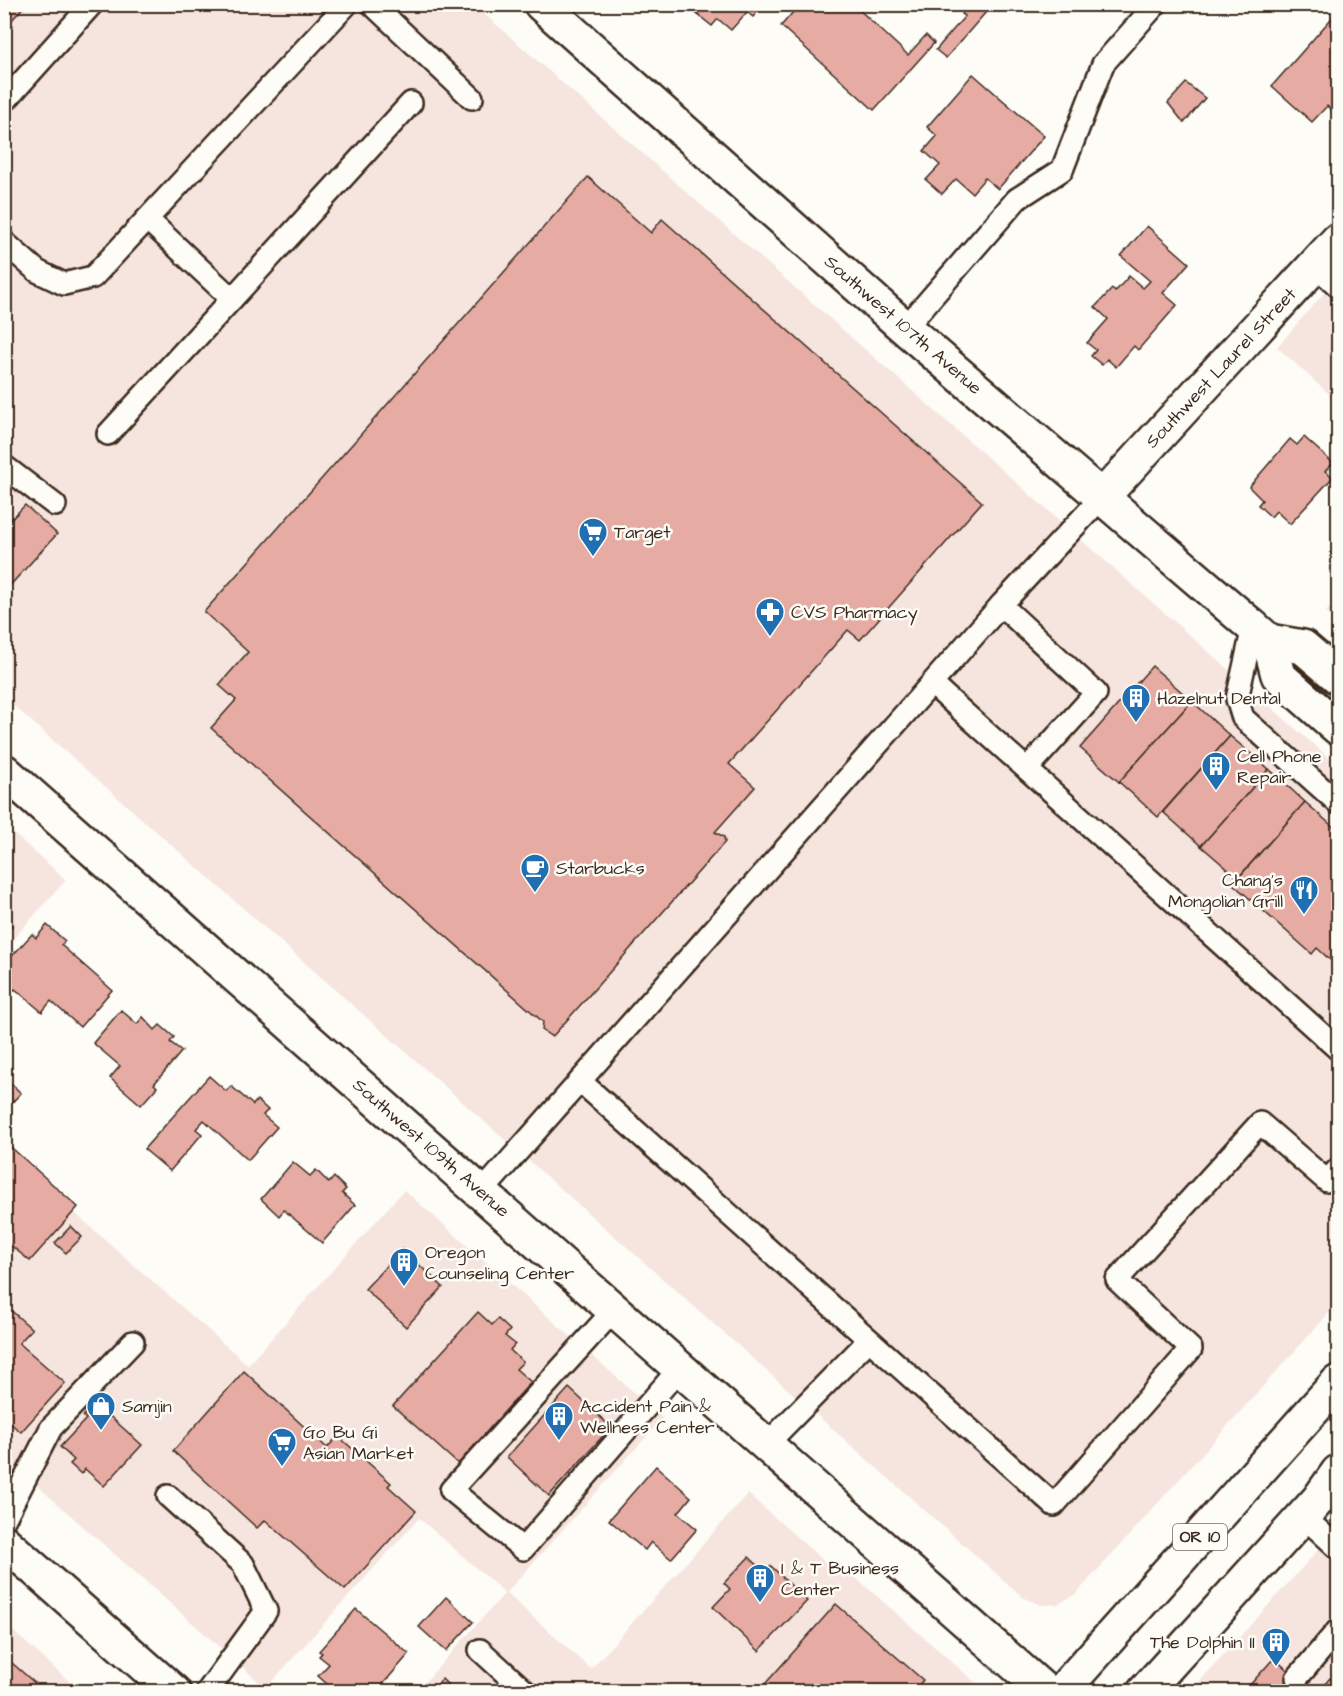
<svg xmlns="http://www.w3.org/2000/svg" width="1343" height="1696" font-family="'Architects Daughter',sans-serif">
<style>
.built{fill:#f6e4de}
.building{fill:#e6aca4;stroke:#3b2a1e;stroke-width:1.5}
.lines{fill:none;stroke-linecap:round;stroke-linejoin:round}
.lane-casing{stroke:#3b2a1e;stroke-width:26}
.street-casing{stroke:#3b2a1e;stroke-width:38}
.secondary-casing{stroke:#3b2a1e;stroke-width:38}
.primary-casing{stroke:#3b2a1e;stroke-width:38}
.lane{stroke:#fdfcf7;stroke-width:21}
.street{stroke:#fdfcf7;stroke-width:33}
.secondary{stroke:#fdfcf7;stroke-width:33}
.primary{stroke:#fdfcf7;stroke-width:33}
.labels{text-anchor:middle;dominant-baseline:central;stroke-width:5;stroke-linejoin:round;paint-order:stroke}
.shield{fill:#fdfcf7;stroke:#75695f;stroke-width:1.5}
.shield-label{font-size:16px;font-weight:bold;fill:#3b2a1e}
.street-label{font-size:18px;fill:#3b2a1e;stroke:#fdfcf7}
.poi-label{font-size:18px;fill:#3b2a1e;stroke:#fdfcf7;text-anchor:start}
</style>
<rect width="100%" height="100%" fill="#fdfcf7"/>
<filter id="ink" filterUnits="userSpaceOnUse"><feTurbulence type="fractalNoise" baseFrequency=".0167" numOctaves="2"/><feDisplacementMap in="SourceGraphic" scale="12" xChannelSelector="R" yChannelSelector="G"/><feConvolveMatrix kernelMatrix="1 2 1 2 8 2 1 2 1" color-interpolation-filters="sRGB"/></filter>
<g filter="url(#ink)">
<g class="built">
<path d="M 5,5 L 474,5 L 1338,766 L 1338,1303 L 1076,1594 L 1058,1604 L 1041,1605 L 1024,1598 L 5,698 Z"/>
<path d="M 1338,277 L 1338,402 L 1277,347 Z"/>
<path d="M 1338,598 L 1338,624 L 1326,612 Z"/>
<path d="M 5,826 L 66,880 L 5,948 Z"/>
<path d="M 4,1151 L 248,1365 L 404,1190 L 663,1418 L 506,1593 L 591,1669 L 748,1494 L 834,1570 L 840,1564 L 985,1691 L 417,1691 L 505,1593 L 419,1518 L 266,1688 L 8,1460 L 10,1458 L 4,1452 Z"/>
<path d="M 1338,1528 L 1338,1691 L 1191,1691 Z"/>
<path d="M 5,1624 L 80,1691 L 5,1691 Z"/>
</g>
<g class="building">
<path d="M 4,4 L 26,4 L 4,29 Z"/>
<path d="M 696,4 L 764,4 L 753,17 L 747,12 L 731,30 L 718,19 L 712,26 L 692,10 Z"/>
<path d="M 800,4 L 853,4 L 908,55 L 926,35 L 934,43 L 874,110 L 781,26 Z"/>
<path d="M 971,4 L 993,4 L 946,58 L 936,50 L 965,16 L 962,14 Z"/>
<path d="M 1338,11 L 1338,106 L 1333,112 L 1327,106 L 1312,122 L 1272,86 Z"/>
<path d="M 973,74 L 1044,136 L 998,189 L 985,178 L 972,193 L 956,179 L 942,194 L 926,180 L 940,165 L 924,151 L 937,136 L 927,127 Z"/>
<path d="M 1186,83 L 1205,98 L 1184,123 L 1168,103 Z"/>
<path d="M 588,177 L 651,233 L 662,219 L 982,502 L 860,640 L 848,630 L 729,764 L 755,787 L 715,832 L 724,837 L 725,842 L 552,1037 L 542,1030 L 543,1022 L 211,728 L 236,700 L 219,685 L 248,652 L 204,612 Z"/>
<path d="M 1147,226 L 1189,263 L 1163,293 L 1177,305 L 1138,350 L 1134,346 L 1116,367 L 1107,359 L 1102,365 L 1091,356 L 1096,350 L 1087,343 L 1108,319 L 1095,307 L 1112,289 L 1115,292 L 1129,276 L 1143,288 L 1150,281 L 1121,256 Z"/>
<path d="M 1304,437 L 1333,463 L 1325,471 L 1333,477 L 1290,524 L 1276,511 L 1271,517 L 1258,505 L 1262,500 L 1249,487 L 1290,439 L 1297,445 Z"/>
<path d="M 25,505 L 57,534 L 4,592 L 4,527 Z"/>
<path d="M 1152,666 L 1192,701 L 1119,782 L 1080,748 Z"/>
<path d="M 1192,701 L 1230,736 L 1158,817 L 1119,782 Z"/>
<path d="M 1230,736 L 1269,769 L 1201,846 L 1163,812 Z"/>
<path d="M 1269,769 L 1305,802 L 1238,878 L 1201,846 Z"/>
<path d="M 1305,802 L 1338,831 L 1338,967 L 1317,948 L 1312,954 L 1233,884 Z"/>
<path d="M 4,918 L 12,926 L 4,934 Z"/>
<path d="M 47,925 L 65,941 L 61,945 L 112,990 L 80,1027 L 51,1001 L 42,1012 L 15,989 L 7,998 L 4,996 L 4,965 L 32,934 L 36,938 Z"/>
<path d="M 121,1010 L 137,1024 L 143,1017 L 155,1030 L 160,1025 L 174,1037 L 170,1042 L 182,1051 L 154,1084 L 157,1087 L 141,1105 L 110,1078 L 120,1066 L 93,1043 Z"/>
<path d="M 209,1076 L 226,1091 L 231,1086 L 253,1105 L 257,1100 L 268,1110 L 263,1115 L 277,1127 L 248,1160 L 204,1120 L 196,1129 L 202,1134 L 170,1171 L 144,1149 Z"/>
<path d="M 7,1080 L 21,1093 L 4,1111 L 4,1083 Z"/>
<path d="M 4,1141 L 78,1207 L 30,1261 L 4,1240 Z"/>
<path d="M 293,1162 L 310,1176 L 316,1170 L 329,1183 L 334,1177 L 346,1189 L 342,1193 L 355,1205 L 322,1243 L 284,1210 L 279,1216 L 261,1199 Z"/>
<path d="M 71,1226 L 82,1237 L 66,1253 L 55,1243 Z"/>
<path d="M 402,1249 L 443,1287 L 406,1327 L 365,1289 Z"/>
<path d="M 7,1307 L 32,1329 L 19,1343 L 65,1383 L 21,1432 L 4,1418 L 4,1309 Z"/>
<path d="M 478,1312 L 492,1325 L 498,1319 L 510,1330 L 505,1336 L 515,1344 L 510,1350 L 523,1362 L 516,1369 L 531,1382 L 458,1464 L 393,1406 Z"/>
<path d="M 244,1371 L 327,1448 L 338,1436 L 391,1483 L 388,1486 L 416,1511 L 345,1590 L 265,1520 L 257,1528 L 173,1451 Z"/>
<path d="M 569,1388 L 611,1427 L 549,1496 L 507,1457 Z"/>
<path d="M 95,1403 L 142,1445 L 104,1486 L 85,1469 L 81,1474 L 70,1464 L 74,1460 L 60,1447 L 86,1419 L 83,1416 Z"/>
<path d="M 656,1466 L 691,1497 L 678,1513 L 697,1529 L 671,1559 L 651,1542 L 645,1550 L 609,1520 Z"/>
<path d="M 749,1557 L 765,1572 L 771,1566 L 807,1601 L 759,1651 L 713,1607 L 730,1589 L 724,1583 Z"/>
<path d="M 446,1597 L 473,1622 L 446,1651 L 419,1627 Z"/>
<path d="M 836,1604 L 923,1680 L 913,1692 L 758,1692 Z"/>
<path d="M 356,1609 L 409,1654 L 376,1692 L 336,1692 L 318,1676 L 329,1664 L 319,1656 L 322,1653 L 319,1651 Z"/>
<path d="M 4,1656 L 45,1692 L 4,1692 Z"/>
<path d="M 1274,1658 L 1312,1692 L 1255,1692 L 1249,1686 Z"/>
<path d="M 1330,1678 L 1338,1685 L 1338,1692 L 1318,1692 Z"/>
<path d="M 442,1679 L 455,1692 L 431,1692 Z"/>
</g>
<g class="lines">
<g class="lane-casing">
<g id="lane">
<path d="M 372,4 L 472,98"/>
<path d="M 4,102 L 92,4"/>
<path d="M 147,219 L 232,299 L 411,103"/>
<path d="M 4,242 L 37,271 L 64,284 L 93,277 L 347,4"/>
<path d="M 1316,266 L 1338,286"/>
<path d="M 905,328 L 1017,199 L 1062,170 L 1103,64 L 1156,4"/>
<path d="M 108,434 L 232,299"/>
<path d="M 4,466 L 55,505"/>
<path d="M 1001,605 L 1096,693 L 1027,769"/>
<path d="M 1253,627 L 1237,699 L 1243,718 L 1338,803"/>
<path d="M 932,684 L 1338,1049"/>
<path d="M 580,1081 L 1054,1505 L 1191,1349 L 1117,1280 L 1260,1123 L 1327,1181 L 1338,1169"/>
<path d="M 481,1193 L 1001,605 L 1103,496"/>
<path d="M 614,1310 L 451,1490 L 523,1549 L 680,1368"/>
<path d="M 767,1444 L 869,1340"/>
<path d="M 168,1496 L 243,1564 L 266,1611 L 207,1692"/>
<path d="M 1303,1516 L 1338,1548"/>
<path d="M 4,1520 L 51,1428 L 133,1342"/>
<path d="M 480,1650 L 526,1692"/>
<path d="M 1297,1678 L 1338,1630"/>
</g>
</g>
<g class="street-casing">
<g id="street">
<path d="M 541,4 L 905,328 L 1253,627"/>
<path d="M 1103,496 L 1338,240"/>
<path d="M 1338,677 L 1303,647 L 1269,641 L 1278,675 L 1338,728"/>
<path d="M 4,771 L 1046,1692"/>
</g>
</g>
<g class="secondary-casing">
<g id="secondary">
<path d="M 1253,627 L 1269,641"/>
<path d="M 4,1542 L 174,1692"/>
</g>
</g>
<g class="primary-casing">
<g id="primary">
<path d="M 1061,1692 L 1338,1382"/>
<path d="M 1144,1692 L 1318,1500 L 1338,1472"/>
</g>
</g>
<use href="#lane" class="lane"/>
<use href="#street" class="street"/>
<use href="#secondary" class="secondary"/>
<use href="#primary" class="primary"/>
</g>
</g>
<defs>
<g id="supermarket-pin" transform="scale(1.5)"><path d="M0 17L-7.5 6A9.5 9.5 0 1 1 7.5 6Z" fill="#1f6fb2" stroke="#fdfcf7"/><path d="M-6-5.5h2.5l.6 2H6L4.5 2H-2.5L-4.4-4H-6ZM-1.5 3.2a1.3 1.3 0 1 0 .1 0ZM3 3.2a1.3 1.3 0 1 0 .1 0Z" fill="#fff"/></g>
<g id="pharmacy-pin" transform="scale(1.5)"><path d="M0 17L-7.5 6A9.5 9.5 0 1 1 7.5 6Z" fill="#1f6fb2" stroke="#fdfcf7"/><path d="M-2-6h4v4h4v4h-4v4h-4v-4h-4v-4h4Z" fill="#fff"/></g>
<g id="building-pin" transform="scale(1.5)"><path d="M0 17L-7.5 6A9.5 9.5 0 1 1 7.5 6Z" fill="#1f6fb2" stroke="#fdfcf7"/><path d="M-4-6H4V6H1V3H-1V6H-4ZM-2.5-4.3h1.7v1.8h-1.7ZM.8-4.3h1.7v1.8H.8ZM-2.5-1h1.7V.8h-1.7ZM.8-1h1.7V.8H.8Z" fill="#fff"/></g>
<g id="cafe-pin" transform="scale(1.5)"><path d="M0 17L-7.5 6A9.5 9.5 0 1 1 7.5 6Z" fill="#1f6fb2" stroke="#fdfcf7"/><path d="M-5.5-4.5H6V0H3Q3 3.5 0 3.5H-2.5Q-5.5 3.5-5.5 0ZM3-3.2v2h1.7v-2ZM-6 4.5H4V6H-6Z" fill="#fff"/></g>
<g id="restaurant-pin" transform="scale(1.5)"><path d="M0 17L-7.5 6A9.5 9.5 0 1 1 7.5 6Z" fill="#1f6fb2" stroke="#fdfcf7"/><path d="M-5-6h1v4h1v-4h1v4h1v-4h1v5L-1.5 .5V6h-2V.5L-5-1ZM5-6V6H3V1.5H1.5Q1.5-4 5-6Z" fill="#fff"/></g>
<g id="shop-pin" transform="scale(1.5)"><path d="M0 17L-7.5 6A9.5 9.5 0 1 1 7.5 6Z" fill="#1f6fb2" stroke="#fdfcf7"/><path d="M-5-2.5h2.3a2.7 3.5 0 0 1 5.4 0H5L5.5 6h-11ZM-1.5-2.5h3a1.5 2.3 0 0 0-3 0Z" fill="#fff"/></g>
</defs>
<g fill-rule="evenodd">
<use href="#supermarket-pin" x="593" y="532"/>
<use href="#pharmacy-pin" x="770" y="612"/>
<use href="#building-pin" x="1136" y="698"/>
<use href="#building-pin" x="1216" y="766"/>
<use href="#cafe-pin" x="535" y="868"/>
<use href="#restaurant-pin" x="1304" y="890"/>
<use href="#building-pin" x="404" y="1262"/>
<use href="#shop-pin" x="101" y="1406"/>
<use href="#building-pin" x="559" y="1416"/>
<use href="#supermarket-pin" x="282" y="1442"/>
<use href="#building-pin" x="760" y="1578"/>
<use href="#building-pin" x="1276" y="1642"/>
</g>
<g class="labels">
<rect class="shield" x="1173" y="1524" width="54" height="26" rx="4.5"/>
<g class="shield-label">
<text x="1200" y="1537">OR 10</text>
</g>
<g class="street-label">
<text transform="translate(903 325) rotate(41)">Southwest 107th Avenue</text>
<text transform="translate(1221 368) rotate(-47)">Southwest Laurel Street</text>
<text transform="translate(431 1148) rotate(41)">Southwest 109th Avenue</text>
</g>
<g class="poi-label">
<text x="614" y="532">Target</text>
<text x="791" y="612">CVS Pharmacy</text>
<text x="1157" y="698">Hazelnut Dental</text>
<text x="1237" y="756">Cell Phone<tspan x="1237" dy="21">Repair</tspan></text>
<text x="556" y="868">Starbucks</text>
<text x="1283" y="880" text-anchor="end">Chang's<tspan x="1283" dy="21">Mongolian Grill</tspan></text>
<text x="425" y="1252">Oregon<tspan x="425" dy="21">Counseling Center</tspan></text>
<text x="122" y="1406">Samjin</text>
<text x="580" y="1406">Accident Pain &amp;<tspan x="580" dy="21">Wellness Center</tspan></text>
<text x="303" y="1432">Go Bu Gi<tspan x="303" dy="21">Asian Market</tspan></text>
<text x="781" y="1568">I &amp; T Business<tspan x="781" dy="21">Center</tspan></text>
<text x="1255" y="1642" text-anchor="end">The Dolphin II</text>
</g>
</g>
<rect width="1343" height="1696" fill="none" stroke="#fdfcf7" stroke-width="24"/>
<rect x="12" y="12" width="1319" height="1672" fill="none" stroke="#3b2a1e" stroke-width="2" filter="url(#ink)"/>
</svg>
